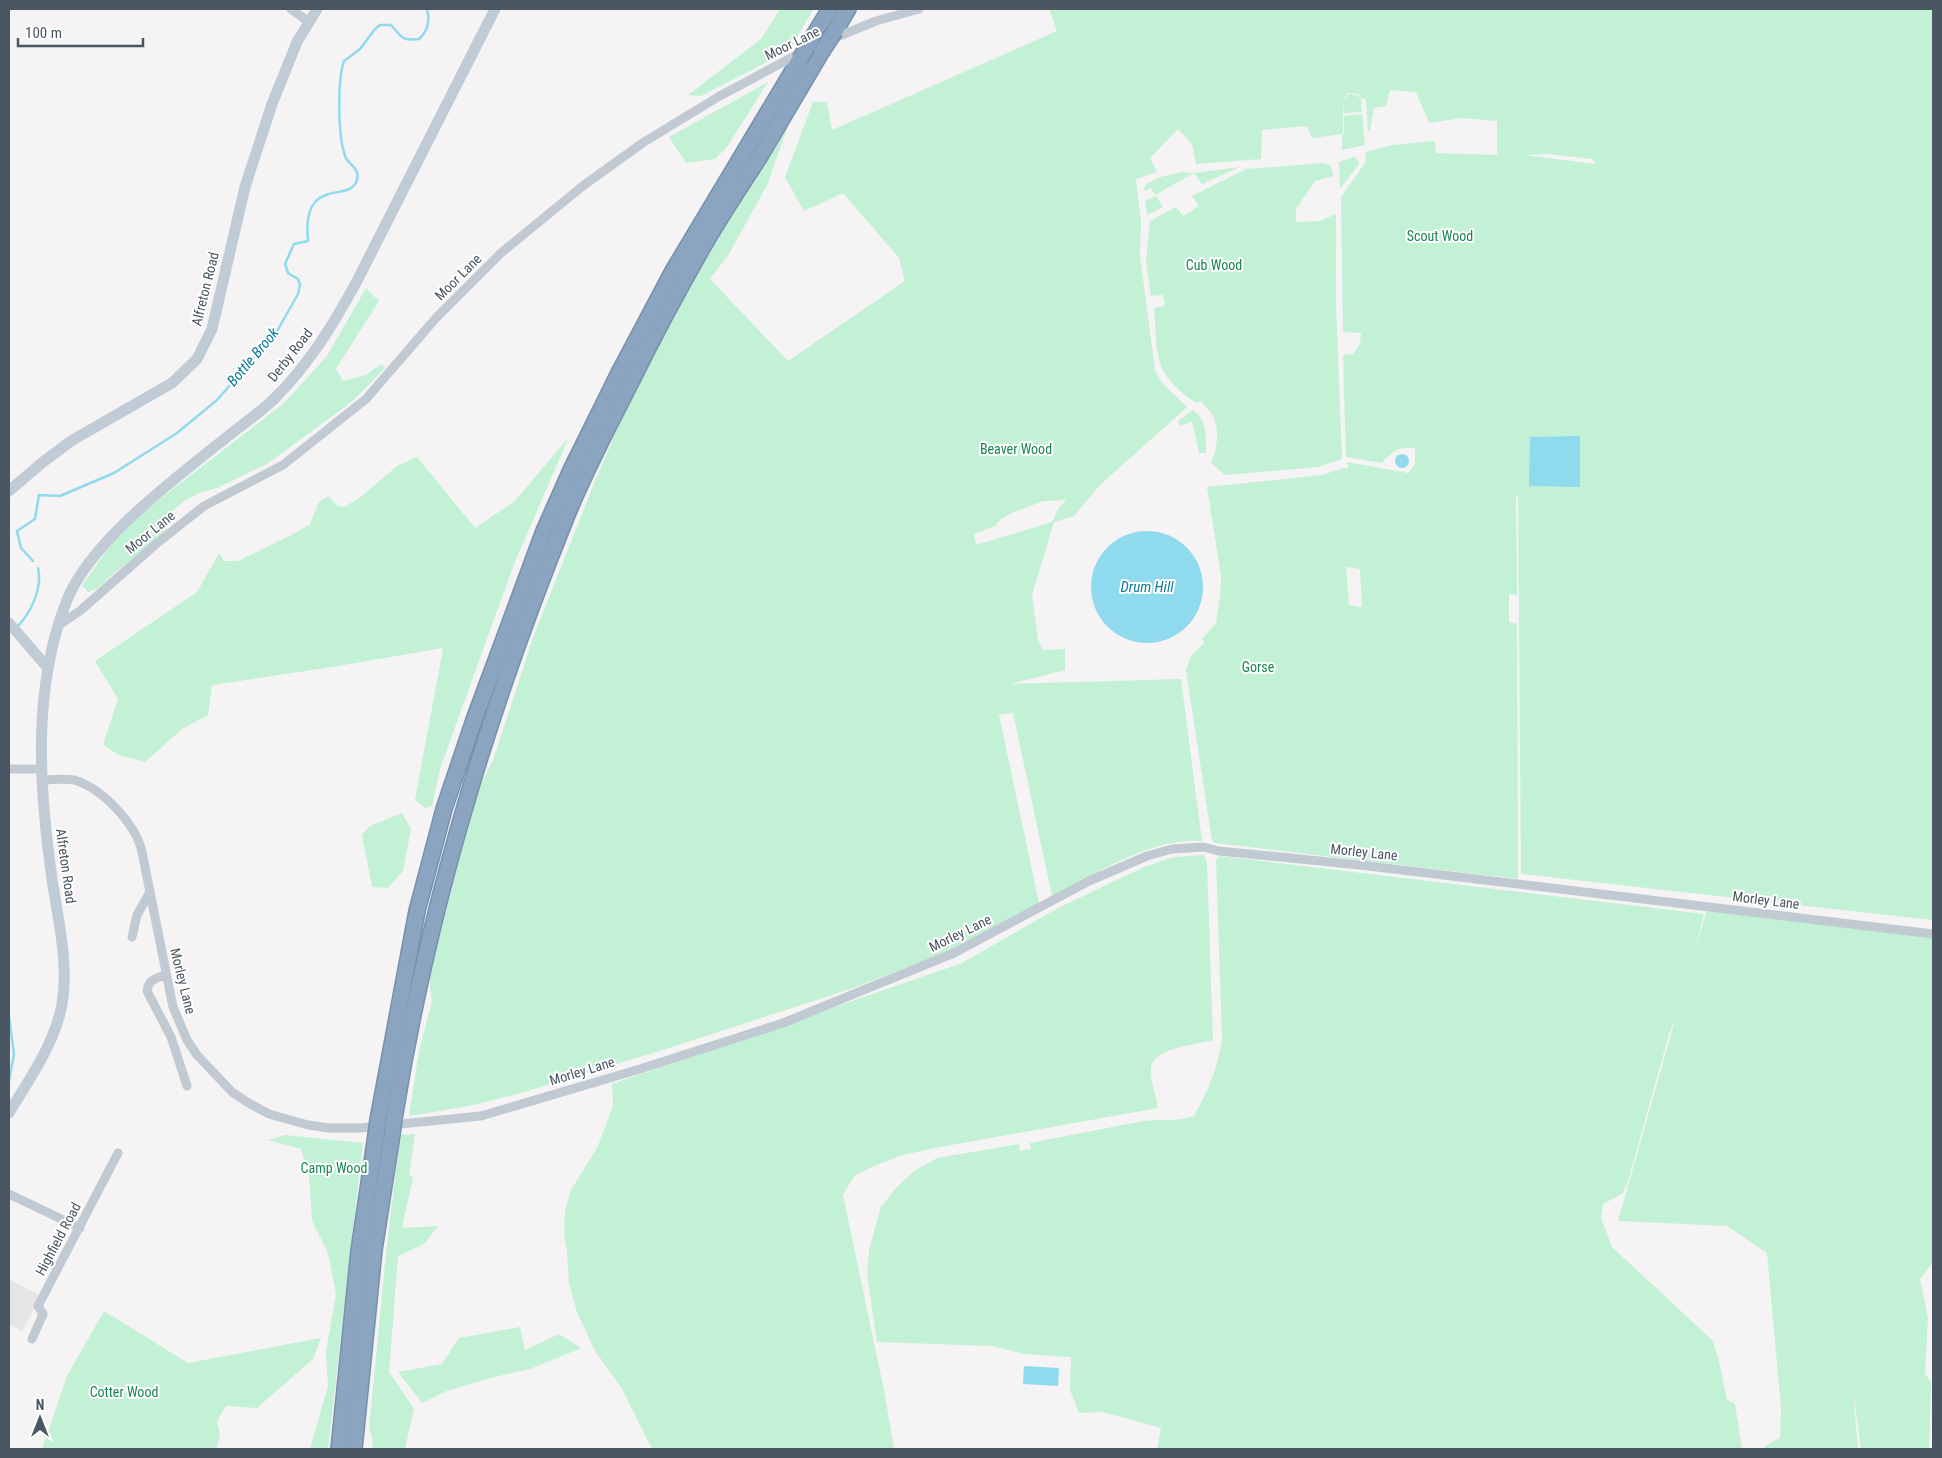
<svg xmlns="http://www.w3.org/2000/svg" width="1942" height="1458" font-family="'Roboto Condensed',sans-serif">
<style>
.education{fill:#e6e4e5}
.green{fill:#c3f1d5;fill-rule:evenodd}
.water{fill:#90daee}
.lines{fill:none;stroke-linecap:round;stroke-linejoin:round}
.stream{stroke:#90daee;stroke-width:2.5}
.highway-casing{stroke:#7690ad;stroke-width:18}
.street{stroke:#c1cad2;stroke-width:9}
.secondary{stroke:#c1cbd6;stroke-width:11}
.highway{stroke:#8ba5c1;stroke-width:15}
.highway-bridge-casing{stroke:#7690ad;stroke-width:18;stroke-linecap:butt}
.highway-bridge{stroke:#8ba5c1;stroke-width:15}
.labels{text-anchor:middle;dominant-baseline:central;stroke-width:4;stroke-linejoin:round;paint-order:stroke}
.street-label{font-size:14px;fill:#4a5661;stroke:#fff}
.park-label{font-size:14px;fill:#17864f;stroke:#fff}
.water-label{font-size:15px;font-style:italic;fill:#0c7c9b;stroke:#fff}
</style>
<rect width="100%" height="100%" fill="#f5f3f3"/>
<path class="education" d="M 9,1279 L 41,1296 L 22,1331 L 9,1324 Z"/>
<g class="green">
<path d="M 780,9 L 813,9 L 790,50 L 701,96 L 688,95 L 761,39 Z"/>
<path d="M 1049,9 L 1933,9 L 1933,920 L 1521,874 L 1518,496 L 1475,488 L 1516,496 L 1517,595 L 1509,594 L 1509,622 L 1517,624 L 1518,879 L 1215,843 L 1212,841 L 1186,670 L 1191,656 L 1205,642 L 1202,639 L 1216,623 L 1220,596 L 1221,576 L 1207,487 L 1322,475 L 1344,468 L 1349,468 L 1347,462 L 1408,473 L 1415,464 L 1415,449 C 1401,444 1390,453 1382,463 L 1346,457 L 1343,355 L 1353,354 L 1360,344 L 1361,333 L 1343,332 L 1341,197 L 1365,163 L 1366,152 L 1392,145 L 1435,141 L 1436,153 L 1497,155 L 1497,121 L 1462,118 L 1429,123 L 1416,92 L 1390,90 L 1386,106 L 1374,108 L 1370,131 L 1368,131 L 1366,99 L 1361,98 L 1358,94 L 1348,93 L 1343,98 L 1343,134 L 1312,138 L 1307,126 L 1262,130 L 1261,159 L 1196,164 L 1192,144 L 1178,129 L 1150,158 L 1157,172 L 1136,179 L 1141,221 L 1140,256 L 1155,370 L 1162,383 L 1187,407 L 1100,485 L 1074,516 L 1054,522 L 1032,595 L 1038,640 L 1043,650 L 1065,649 L 1065,670 L 1010,684 L 1181,679 L 1202,841 C 1151,837 1096,874 1052,896 L 1013,713 L 999,715 L 1039,903 L 963,946 L 853,988 L 666,1049 L 521,1093 L 469,1106 L 409,1116 L 419,1051 L 432,1001 L 429,978 L 476,794 L 493,760 L 534,635 L 595,481 L 640,377 L 697,267 L 788,120 L 788,126 L 767,185 L 729,254 L 710,279 L 788,361 L 905,281 L 899,258 L 843,193 L 804,211 L 785,177 L 813,102 L 827,102 L 832,130 L 1057,31 ZM 1548,154 L 1592,159 L 1596,164 L 1523,155 ZM 1066,500 L 1058,509 L 1052,522 L 976,545 L 974,534 L 995,526 L 1001,519 L 1012,513 L 1043,501 ZM 1346,567 L 1360,569 L 1362,607 L 1349,605 Z"/>
<path d="M 768,82 L 727,147 L 715,159 L 686,163 L 669,137 Z"/>
<path d="M 1349,94 L 1357,95 L 1361,99 L 1362,112 L 1344,113 L 1343,99 Z"/>
<path d="M 1362,114 L 1365,145 L 1342,150 L 1342,135 L 1344,134 L 1344,116 Z"/>
<path d="M 1353,157 L 1358,159 L 1359,164 L 1340,189 L 1339,162 Z"/>
<path d="M 1323,163 L 1330,165 L 1334,176 L 1315,181 L 1296,209 L 1296,222 L 1320,221 L 1336,214 L 1336,305 L 1342,459 L 1319,467 L 1225,475 L 1211,463 C 1217,450 1220,431 1213,416 C 1211,411 1204,406 1201,401 L 1197,403 C 1183,395 1165,379 1160,363 C 1155,347 1156,326 1154,308 L 1165,306 L 1163,295 L 1151,296 L 1146,261 L 1150,221 L 1176,207 L 1183,216 L 1199,206 L 1192,196 L 1246,169 Z"/>
<path d="M 1240,167 L 1202,184 L 1194,173 L 1155,195 L 1151,188 L 1143,191 L 1146,184 L 1160,177 L 1182,172 L 1194,173 Z"/>
<path d="M 1156,196 L 1163,207 L 1147,215 L 1145,201 Z"/>
<path d="M 366,288 L 379,301 L 336,369 L 343,381 L 366,375 L 381,364 L 385,368 L 354,400 L 267,464 L 217,488 L 201,492 L 184,501 L 168,515 L 166,530 L 156,540 L 113,574 L 97,589 L 88,592 L 82,586 L 115,538 L 151,506 L 284,403 L 327,356 Z"/>
<path d="M 1193,410 C 1207,420 1206,436 1206,453 L 1199,453 L 1192,421 L 1180,426 L 1178,421 Z"/>
<path d="M 569,437 L 514,564 L 440,769 L 432,806 L 426,808 L 415,800 L 443,648 L 332,667 L 212,685 L 208,715 L 182,729 L 145,762 L 119,755 L 103,745 L 118,699 L 95,661 L 197,592 L 219,553 L 224,561 L 238,561 L 297,532 L 310,524 L 319,502 L 328,496 L 338,506 L 344,507 L 358,499 L 397,466 L 417,457 L 475,528 L 515,501 Z"/>
<path d="M 402,813 L 411,829 L 403,871 L 388,888 L 372,887 L 362,835 L 370,826 Z"/>
<path d="M 1204,855 L 1207,862 L 1213,1040 C 1196,1045 1153,1047 1151,1068 C 1150,1080 1156,1096 1158,1108 L 940,1147 L 903,1155 L 874,1166 L 854,1176 L 843,1195 L 885,1395 L 894,1449 L 652,1449 L 621,1387 L 595,1351 L 577,1312 L 569,1284 L 567,1252 L 564,1235 L 565,1210 L 571,1190 L 598,1146 L 607,1122 L 613,1105 L 612,1084 L 962,963 L 1058,908 L 1144,867 L 1173,857 Z"/>
<path d="M 1219,856 L 1704,914 L 1695,951 L 1707,909 L 1933,937 L 1933,1262 L 1920,1279 L 1928,1318 L 1925,1373 L 1931,1383 L 1929,1449 L 1861,1449 L 1853,1389 L 1858,1449 L 1765,1449 L 1765,1446 L 1780,1438 L 1781,1408 L 1767,1253 L 1727,1226 L 1618,1221 L 1676,1017 L 1669,1034 L 1627,1185 L 1622,1194 L 1603,1204 L 1601,1218 L 1612,1247 L 1713,1341 L 1719,1361 L 1727,1400 L 1735,1404 L 1742,1449 L 1157,1449 L 1161,1428 L 1103,1412 L 1079,1413 L 1070,1390 L 1071,1357 L 1024,1354 L 992,1346 L 877,1342 L 867,1274 L 869,1250 L 881,1207 L 896,1188 L 913,1172 L 937,1158 L 1019,1144 L 1020,1151 L 1031,1149 L 1030,1143 L 1143,1121 C 1161,1119 1177,1122 1194,1116 C 1208,1091 1218,1068 1222,1039 L 1216,860 Z"/>
<path d="M 415,1134 L 409,1175 L 413,1177 L 402,1228 L 438,1226 L 424,1244 L 398,1256 L 389,1372 L 414,1409 L 405,1449 L 372,1449 L 373,1440 L 369,1428 L 386,1254 L 400,1135 Z"/>
<path d="M 285,1135 L 363,1143 L 328,1449 L 310,1449 L 328,1386 L 326,1352 L 336,1294 L 328,1253 L 312,1221 L 309,1176 L 301,1149 L 268,1140 Z"/>
<path d="M 104,1311 L 188,1363 L 321,1338 L 313,1359 L 257,1408 L 226,1406 L 217,1421 L 220,1435 L 216,1449 L 42,1449 L 67,1376 Z"/>
<path d="M 520,1327 L 525,1350 L 559,1334 L 581,1348 L 530,1369 L 490,1378 L 447,1391 L 422,1403 L 398,1372 L 442,1364 L 459,1338 Z"/>
</g>
<g class="water">
<path d="M 1580,436 L 1580,487 L 1529,486 L 1530,437 Z"/>
<circle cx="1402" cy="461" r="7"/>
<circle cx="1147" cy="587" r="56"/>
<path d="M 1024,1366 L 1059,1368 L 1058,1386 L 1023,1384 Z"/>
</g>
<g class="lines">
<g class="stream">
<path d="M 33,561 L 21,548 L 17,531 L 35,519 L 39,495 L 60,496 L 114,473 L 177,433 L 217,400 L 276,333 L 298,294 L 300,285 L 298,279 L 288,273 L 285,264 L 294,244 L 308,241 C 301,173 352,205 357,179 C 360,167 348,165 345,156 C 338,135 337,82 344,61 L 360,49 L 375,29 L 380,25 L 391,25 C 402,37 401,41 419,39 C 428,31 430,20 427,9"/>
<path d="M 17,627 C 31,613 43,587 38,568"/>
<path d="M 9,1017 L 14,1054 L 9,1081"/>
</g>
<g class="highway-casing">
<g id="highway">
<path d="M 835,31 L 848,9"/>
<path d="M 811,40 L 830,9"/>
<path d="M 394,1119 C 427,911 488,710 567,515 C 585,471 608,427 630,384 C 652,339 676,294 701,250 C 719,218 740,187 760,156 C 781,121 801,86 822,51"/>
<path d="M 378,1120 L 417,911 L 444,809 L 474,720 L 544,531 L 572,468 L 619,373 L 673,271 L 800,59"/>
<path d="M 339,1449 L 359,1251 L 376,1135"/>
<path d="M 354,1449 L 374,1250 L 392,1134"/>
</g>
</g>
<g class="street">
<path d="M 291,9 L 309,22"/>
<path d="M 832,39 L 876,21 L 919,9"/>
<path d="M 59,625 L 81,610 L 156,544 L 204,506 L 283,465 L 366,399 L 436,318 L 501,253 L 584,185 L 644,142 L 718,97 L 802,52"/>
<path d="M 9,769 L 42,769"/>
<path d="M 42,780 C 52,780 64,778 74,780 C 102,788 136,824 142,852 L 173,1007 L 187,1040 L 197,1055 L 232,1092 L 247,1102 L 269,1114 L 308,1125 L 329,1128 L 360,1128 L 481,1116 L 640,1069 L 783,1023 L 954,953 L 1089,881 L 1147,856 L 1172,849 L 1203,847 L 1219,851 L 1360,865 L 1933,934"/>
<path d="M 132,937 L 137,915 L 150,892"/>
<path d="M 166,975 C 156,978 148,980 147,991 L 171,1037 L 187,1086"/>
<path d="M 9,1194 L 80,1228"/>
<path d="M 32,1339 L 43,1314 L 38,1306 L 118,1153"/>
</g>
<g class="secondary">
<path d="M 9,491 L 43,462 L 71,441 L 172,383 L 197,359 L 212,329 L 245,187 L 272,104 L 297,42 L 317,9"/>
<path d="M 9,623 L 47,667"/>
<path d="M 9,1113 C 29,1079 55,1044 62,1004 C 69,964 58,919 52,879 C 39,787 32,688 67,600 C 92,538 185,471 237,429 C 250,419 264,409 275,398 C 310,363 335,322 358,279 L 495,9"/>
</g>
<use href="#highway" class="highway"/>
<g class="highway-bridge-casing">
<g id="highway-bridge">
<path d="M 822,51 L 835,31"/>
<path d="M 800,59 L 811,40"/>
<path d="M 392,1134 L 394,1119"/>
<path d="M 376,1135 L 378,1120"/>
</g>
</g>
<use href="#highway-bridge" class="highway-bridge"/>
</g>
<g class="labels">
<g class="street-label">
<text transform="translate(792 43) rotate(-26)">Moor Lane</text>
<text transform="translate(458 277) rotate(-45)">Moor Lane</text>
<text transform="translate(205 289) rotate(-76)">Alfreton Road</text>
<text transform="translate(290 355) rotate(-52)">Derby Road</text>
<text transform="translate(150 532) rotate(-39)">Moor Lane</text>
<text transform="translate(1364 852) rotate(6)">Morley Lane</text>
<text transform="translate(66 866) rotate(82)">Alfreton Road</text>
<text transform="translate(1766 900) rotate(7)">Morley Lane</text>
<text transform="translate(960 933) rotate(-26)">Morley Lane</text>
<text transform="translate(183 981) rotate(76)">Morley Lane</text>
<text transform="translate(582 1071) rotate(-17)">Morley Lane</text>
<text transform="translate(58 1239) rotate(-62)">Highfield Road</text>
</g>
<g class="park-label">
<text x="1440" y="236">Scout Wood</text>
<text x="1214" y="265">Cub Wood</text>
<text x="1016" y="449">Beaver Wood</text>
<text x="1258" y="667">Gorse</text>
<text x="334" y="1168">Camp Wood</text>
<text x="124" y="1392">Cotter Wood</text>
</g>
<g class="water-label">
<text transform="translate(253 357) rotate(-50)">Bottle Brook</text>
<text x="1147" y="587">Drum Hill</text>
</g>
</g>
<rect width="1942" height="1458" fill="none" stroke="#4a5661" stroke-width="20"/>
<g transform="translate(40 1418)" stroke="#ffffff" stroke-width="4" paint-order="stroke">
<path d="M0-4L9 19L0 12L-9 19Z" fill="#4a5661"/>
<text y="-8" font-size="14" font-weight="bold" text-anchor="middle" fill="#4a5661">N</text>
</g>
<path d="M18 38v8h125v-8" fill="none" stroke="#4a5661" stroke-width="2.5"/>
<text x="25" y="38" font-size="15" fill="#4a5661" stroke="#ffffff" stroke-width="4" paint-order="stroke">100 m</text>
</svg>
